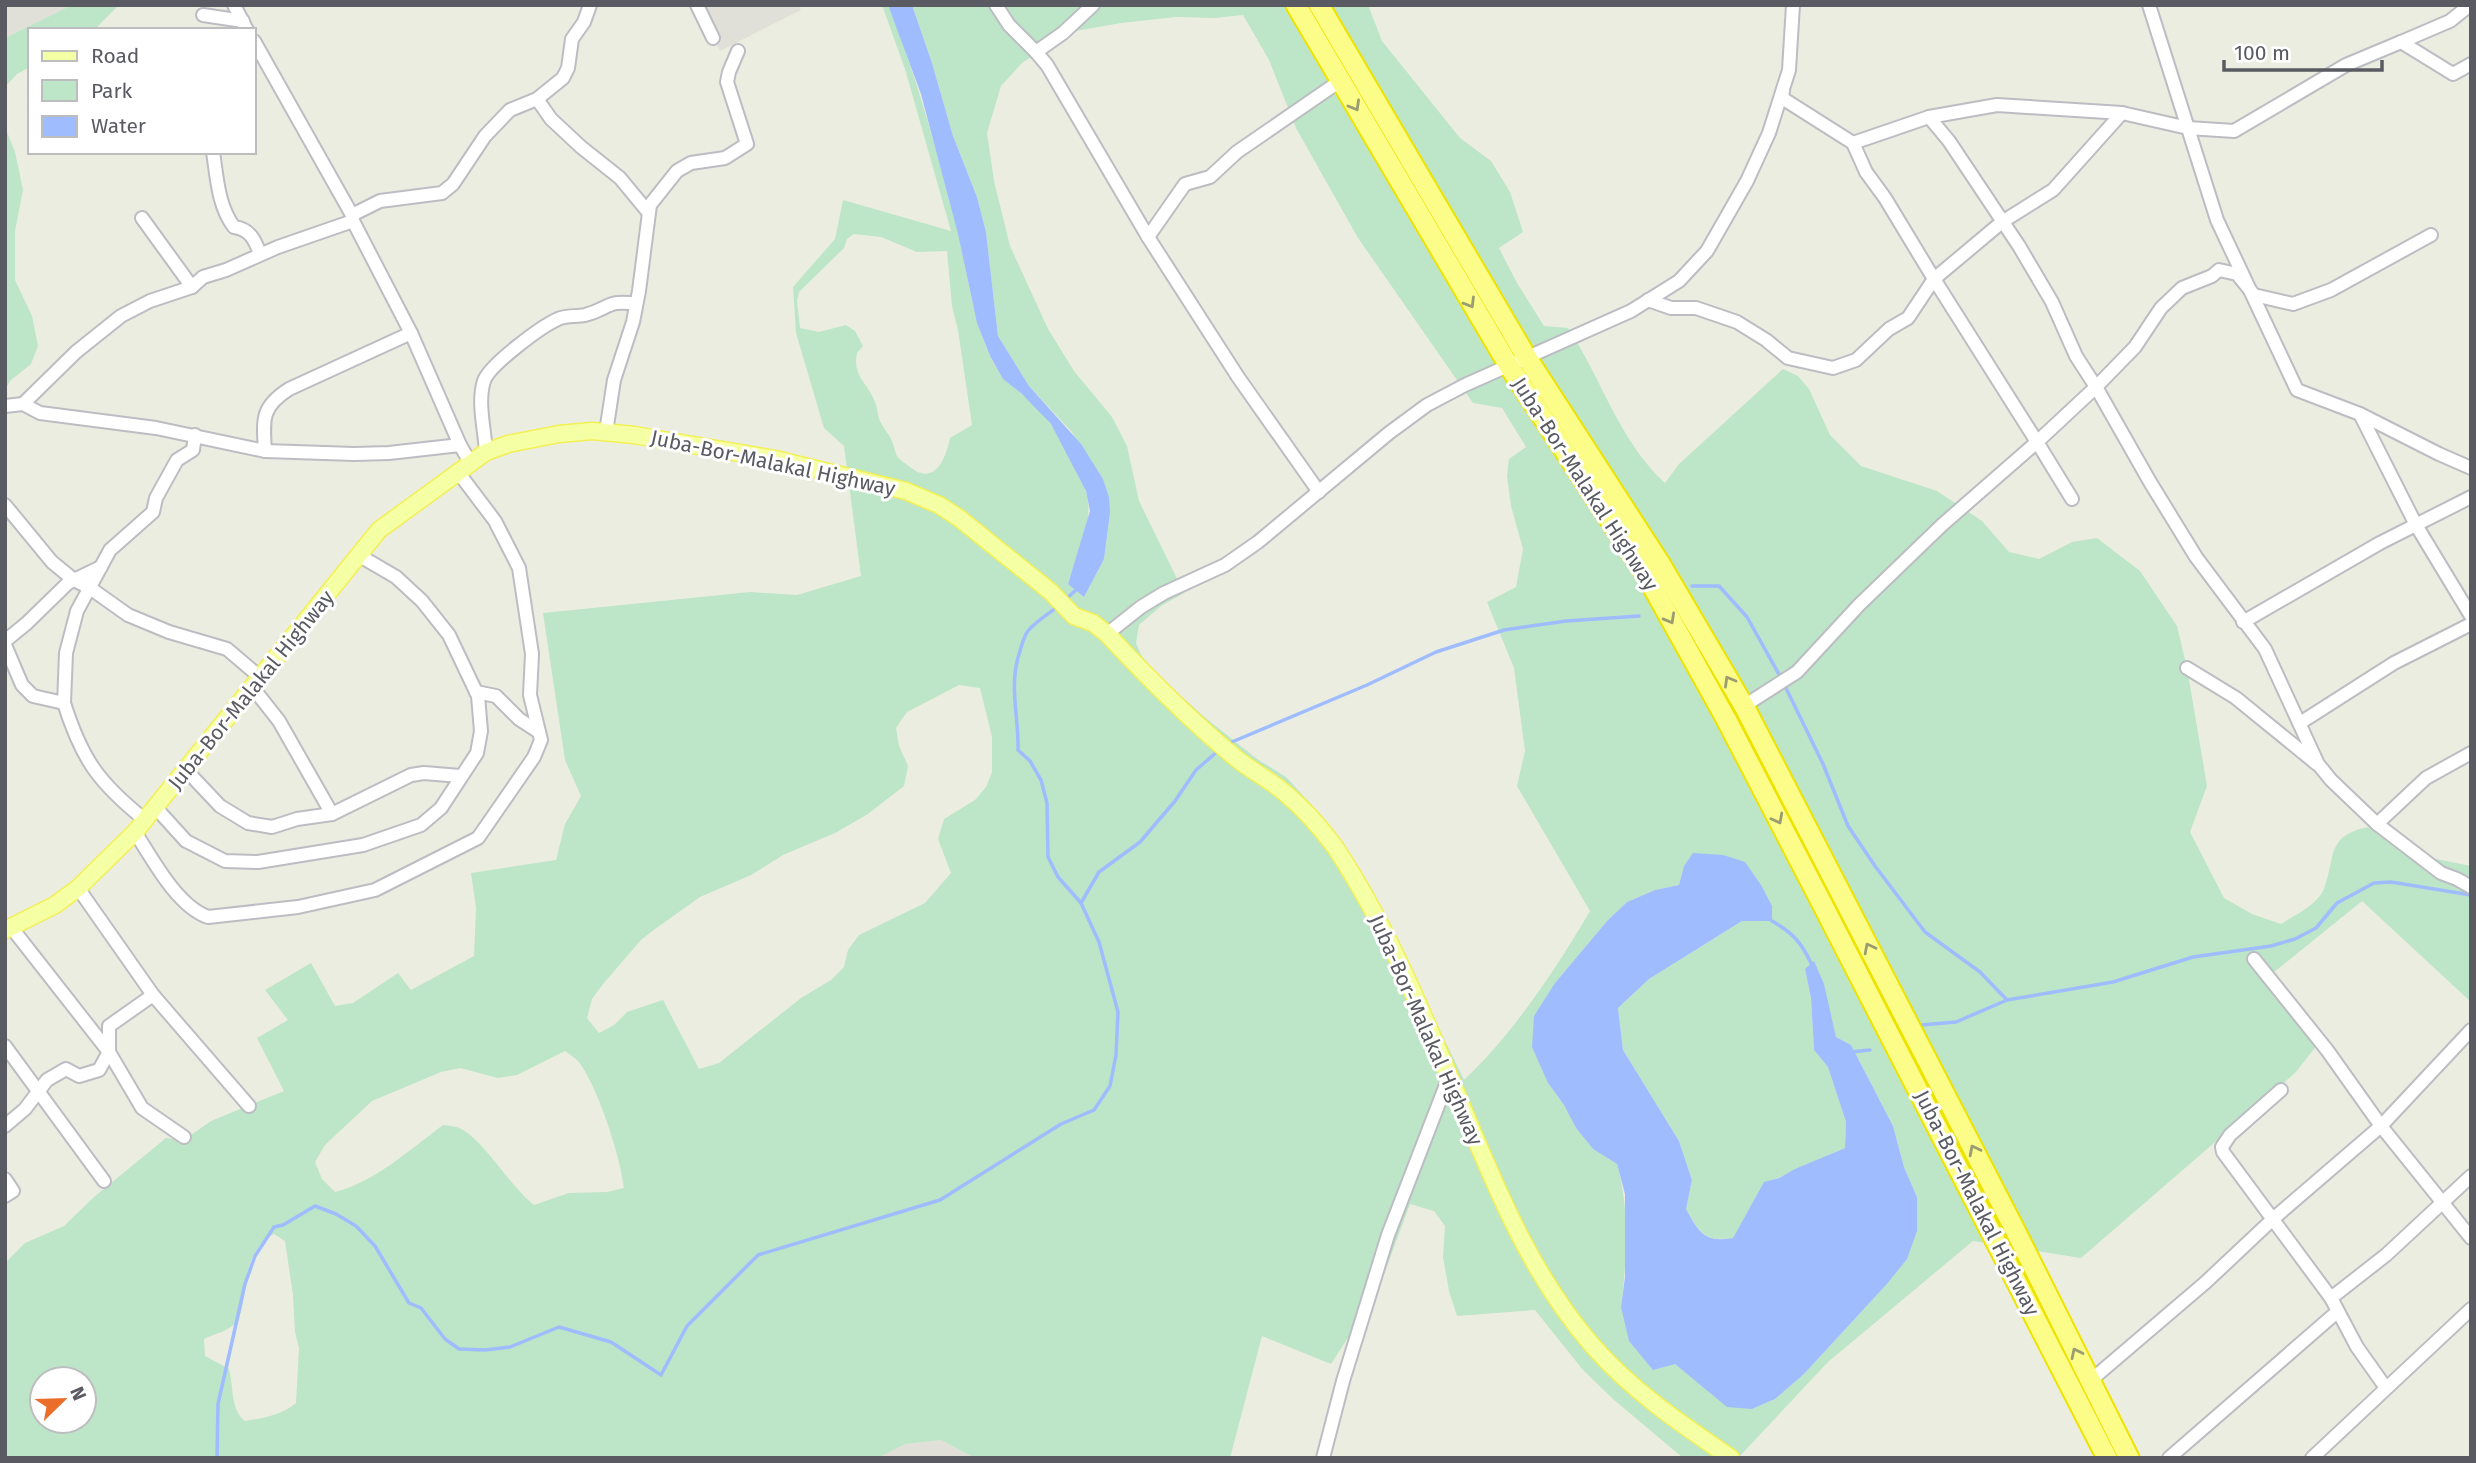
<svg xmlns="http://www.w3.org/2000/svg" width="2476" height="1463" font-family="'Fira Sans',sans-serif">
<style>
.industrial{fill:#e0e0d9}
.green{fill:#bde5c8;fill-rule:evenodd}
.water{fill:#9fbcff}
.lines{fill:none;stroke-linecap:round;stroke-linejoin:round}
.stream{stroke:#9fbcff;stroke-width:3.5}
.minor-casing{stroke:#bcbdc3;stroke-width:16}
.major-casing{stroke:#f2f055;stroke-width:19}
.highway-casing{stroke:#eee300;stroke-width:23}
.minor{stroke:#fff;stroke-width:12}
.major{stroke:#f5ffa4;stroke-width:16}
.highway{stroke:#fcfd88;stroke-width:19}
.oneway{stroke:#9b9c71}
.labels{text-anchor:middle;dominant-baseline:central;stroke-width:6;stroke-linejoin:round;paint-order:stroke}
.street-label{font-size:21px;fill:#5a5b62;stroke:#fff}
</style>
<rect width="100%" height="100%" fill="#ecede1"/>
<g class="industrial">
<path d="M 5,5 L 72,5 L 5,38 Z"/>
<path d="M 698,5 L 798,5 L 801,10 L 720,51 Z"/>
<path d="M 941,1440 L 975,1458 L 878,1458 L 905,1444 Z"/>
</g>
<g class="green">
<path d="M 72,5 L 119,5 L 94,30 L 30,30 L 30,67 L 17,74 L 5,87 L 5,38 Z"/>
<path d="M 882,5 L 888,5 C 918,79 938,156 958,233 C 968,274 972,317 990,356 C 1002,382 1020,390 1039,410 C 1057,429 1079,466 1086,492 C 1095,522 1077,554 1068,583 L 1084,597 L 1104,559 L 1110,513 L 1072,432 L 1029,386 L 998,336 L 986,232 L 977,197 L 953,136 L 932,63 L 912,5 L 1368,5 L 1382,41 L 1460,138 L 1491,161 L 1510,192 L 1523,232 L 1499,248 L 1517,283 L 1544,326 L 1568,328 C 1602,379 1619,441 1665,483 L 1679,464 L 1783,369 L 1798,376 L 1809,389 L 1830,435 L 1861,466 L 1937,491 L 1982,521 L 2009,552 L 2039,559 L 2072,542 L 2097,538 L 2140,571 L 2177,626 L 2187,668 L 2207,786 L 2190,832 L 2224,898 L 2252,914 L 2281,924 C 2295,915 2317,905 2324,889 C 2336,858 2325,836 2368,827 L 2401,852 L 2471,866 L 2471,1002 L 2362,901 L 2263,981 L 2321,1040 L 2296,1072 L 2081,1258 L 1973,1241 L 1828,1362 L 1738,1458 L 1683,1458 L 1613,1399 L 1583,1370 L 1535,1310 L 1457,1316 L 1449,1291 L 1443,1257 L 1445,1226 L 1434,1211 L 1410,1204 L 1377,1293 L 1331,1364 L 1262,1336 L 1230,1458 L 975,1458 L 941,1440 L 905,1444 L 878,1458 L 5,1458 L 5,1263 L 25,1243 L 64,1226 L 94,1197 L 166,1138 L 184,1140 L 211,1121 L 284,1091 L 257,1038 L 288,1020 L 265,990 L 311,963 L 335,1006 L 353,1003 L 398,973 L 411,990 L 474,956 L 476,908 L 471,873 L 556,860 L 565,824 L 581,796 L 565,760 L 543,613 L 750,592 L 797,595 L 861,576 L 844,446 L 824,428 L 796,333 L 793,287 L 835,239 L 843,200 L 951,231 L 905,69 ZM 1243,15 L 1269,60 L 1296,128 L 1358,238 L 1473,403 L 1502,408 L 1526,447 L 1509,459 L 1507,476 L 1511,506 L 1523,549 L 1516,587 L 1487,602 L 1514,668 L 1525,751 L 1517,786 L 1590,911 C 1556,969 1513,1034 1464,1080 L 1393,934 L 1321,815 L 1286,777 L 1257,759 L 1203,716 L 1156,673 L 1141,655 L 1136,643 L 1139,625 L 1161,606 L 1184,593 L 1139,501 L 1127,446 L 1112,417 L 1074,371 L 1048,329 L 1010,246 L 994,181 L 987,133 L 1001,86 L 1022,63 L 1070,32 L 1121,23 L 1176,17 L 1215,18 ZM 854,234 L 881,237 L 917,252 L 947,251 L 952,306 L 958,330 L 972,425 L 950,438 C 946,458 935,487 910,467 C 906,464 900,460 897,456 C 895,452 894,446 892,441 C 889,434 884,429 881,423 C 877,416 878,409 875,402 C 868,383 852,376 857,353 L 863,346 L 855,331 L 846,325 L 819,332 L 800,328 L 797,301 L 799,292 L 844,248 L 847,239 ZM 959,685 L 980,688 L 992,737 L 992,772 L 986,787 L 975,800 L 944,819 L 938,839 L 951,873 L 925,903 L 859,935 L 848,950 L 844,967 L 831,980 L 801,998 L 719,1063 L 699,1069 L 663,1000 L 627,1012 L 614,1025 L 599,1033 L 587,1018 L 592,999 L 603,984 L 641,940 L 655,929 L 700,897 L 751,875 L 783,855 L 835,833 L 868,814 L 904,786 L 908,766 L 899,746 L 896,728 L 907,712 ZM 1684,866 L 1772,921 L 1742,921 L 1649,979 L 1618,1008 L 1623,1050 L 1679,1141 L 1692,1180 L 1686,1209 C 1700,1232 1703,1242 1733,1238 L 1764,1183 C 1792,1174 1818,1158 1845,1148 L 1846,1122 L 1828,1067 L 1814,1050 L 1811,998 L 1805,969 L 1829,1013 L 1836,1037 L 1851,1045 L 1893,1126 L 1904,1167 L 1917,1197 L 1886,1285 L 1804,1374 L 1775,1399 L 1752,1409 L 1698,1381 L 1675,1364 L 1621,1307 C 1627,1259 1630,1211 1617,1164 L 1593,1149 L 1576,1128 L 1564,1105 L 1548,1083 L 1555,983 L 1607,921 L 1627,902 L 1655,890 L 1679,885 ZM 565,1051 C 569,1054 574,1057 578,1061 C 597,1084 621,1158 624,1188 L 607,1192 L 569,1193 L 534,1205 C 510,1187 482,1137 459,1128 C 455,1126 448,1126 443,1125 C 411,1149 373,1183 335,1192 L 322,1179 L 315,1162 L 325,1145 L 372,1101 L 441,1072 L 460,1068 L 498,1078 L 517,1075 ZM 274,1234 L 285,1241 L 293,1295 L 295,1332 L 299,1348 L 296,1403 C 282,1415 263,1418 245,1421 C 230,1409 234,1387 229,1369 L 205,1356 L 204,1339 C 215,1333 229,1332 237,1321 C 244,1311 243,1295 245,1283 C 248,1265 256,1241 274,1234 ZM 42,1379 L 84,1379 L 84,1421 L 42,1421 Z"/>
<path d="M 5,127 L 15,152 L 23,190 L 15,231 L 15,280 L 32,316 L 38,346 L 31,364 L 11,380 L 5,389 Z"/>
</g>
<g class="water">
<path d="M 888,5 L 912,5 L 932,63 L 953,136 L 977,197 L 986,232 L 998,336 L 1029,386 L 1081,444 L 1103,479 L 1109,497 L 1110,513 L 1104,559 L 1084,597 L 1068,584 L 1090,511 L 1086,491 L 1051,424 L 1022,394 L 1003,379 L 990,356 L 977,323 L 958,234 L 921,94 Z"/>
<path d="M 1693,853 L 1723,855 L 1745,862 L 1761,885 L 1772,906 L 1772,921 L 1742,921 L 1649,979 L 1618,1008 L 1623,1050 L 1679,1141 L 1692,1180 L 1686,1209 C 1699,1232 1704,1243 1733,1238 L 1764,1182 L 1779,1178 L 1795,1169 L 1845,1148 L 1846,1122 L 1828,1067 L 1814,1050 L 1811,998 L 1805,969 L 1814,961 L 1824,984 L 1836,1037 L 1851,1045 L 1893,1126 L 1904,1167 L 1917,1197 L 1917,1231 L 1907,1259 L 1886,1285 L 1804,1374 L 1775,1399 L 1752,1409 L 1727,1407 L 1675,1364 L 1653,1370 L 1629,1341 L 1621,1307 L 1625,1277 L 1625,1194 L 1617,1164 L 1593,1149 L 1576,1128 L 1564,1105 L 1548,1083 L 1532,1047 L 1534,1016 L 1555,983 L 1607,921 L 1627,902 L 1655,890 L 1679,885 L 1684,866 Z"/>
</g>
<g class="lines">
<g class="stream">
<path d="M 1692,586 L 1719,586 L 1747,617 L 1781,678"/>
<path d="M 1064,601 L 1079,587"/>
<path d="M 1784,684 L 1823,764 L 1848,826 L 1875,866 L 1925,932 L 1980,972 L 2007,1000"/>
<path d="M 1227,744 L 1367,685 L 1436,652 L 1504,630 L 1566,621 L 1639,616"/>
<path d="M 1081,903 L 1099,872 L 1140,842 L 1175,801 L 1196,770 L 1218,751"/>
<path d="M 1772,921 C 1794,934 1801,942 1812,965"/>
<path d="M 1921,1025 L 1956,1022 L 2007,1000 L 2113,982 L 2193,957 L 2271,946 L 2295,939 L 2316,928 L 2337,903 L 2374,883 L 2391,882 L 2471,895"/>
<path d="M 1851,1052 L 1870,1050"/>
<path d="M 217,1458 L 218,1404 L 245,1284 L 255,1256 L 274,1227 L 283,1225 L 315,1206 L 336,1214 L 356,1226 L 375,1246 L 409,1303 L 421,1308 L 445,1339 L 459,1349 L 485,1350 L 510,1347 L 559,1327 L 611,1342 L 661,1375 L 687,1326 L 758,1255 L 940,1200 L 1061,1124 L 1094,1110 L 1110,1086 L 1116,1055 L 1118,1012 L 1099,942 L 1081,903 L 1058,877 L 1048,857 L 1047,803 L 1041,780 L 1030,761 L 1018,750 C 1019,715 1008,686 1020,651 C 1022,644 1024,636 1028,631 C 1036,621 1049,614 1058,606"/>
</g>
<g class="minor-casing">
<g id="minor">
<path d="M 234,5 L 247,30"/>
<path d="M 697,5 L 713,38"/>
<path d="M 996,5 L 1009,25 L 1036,52"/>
<path d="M 1093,5 L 1063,33 L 1036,52 L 1047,65 L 1148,237"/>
<path d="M 2149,5 L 2217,220 L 2297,390 L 2360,414 L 2439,454 L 2471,468"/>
<path d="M 203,15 L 243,21"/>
<path d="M 254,41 L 352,215 L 353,221 L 411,333 L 460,445 L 471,464"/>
<path d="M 2401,42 L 2450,21 L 2470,5"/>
<path d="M 1783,90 L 1782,98 L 1853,143 L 1929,117 L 1997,105 L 2122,113 L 2188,128 L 2234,131 L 2346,65 L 2401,42 L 2453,74 L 2471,64"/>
<path d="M 537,99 L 551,119 L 581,147 L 620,178 L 648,212"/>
<path d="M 1929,117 L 1949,141 L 2019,246 L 2052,302 L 2076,356 L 2096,387 L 2135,347 L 2161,308 L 2182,288 L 2212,276 L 2219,270 L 2237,274 L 2254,295 L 2293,304 L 2331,290 L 2431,235"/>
<path d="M 1853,143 L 1866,172 L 1885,198 L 1934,279 L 2002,222 L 2053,190 L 2122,113"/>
<path d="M 213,152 C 217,178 218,206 234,227 C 250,229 255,240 260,254"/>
<path d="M 352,215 L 380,201 L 442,193 L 453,184 L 485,136 L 510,110 L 537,99 L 563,78 L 568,68 L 572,39 L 584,22 L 590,5"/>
<path d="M 142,218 L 192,287"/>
<path d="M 1648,300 L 1671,308 L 1696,308 L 1737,322 L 1766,340 L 1788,358 L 1833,368 L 1856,360 L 1889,329 L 1908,318 L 1934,279 L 2037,442 L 2096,387 L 2150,482 L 2196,557 L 2265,649 L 2318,764 L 2331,780 L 2377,824 L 2441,873 L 2457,879 L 2471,887"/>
<path d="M 23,404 L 76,352 L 121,316 L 150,301 L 192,287 L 203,277 L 226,270 L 278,247 L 353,221"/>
<path d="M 5,406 L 23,404 L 40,413 L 156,428 L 265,451 L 354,454 L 389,453 L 460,445"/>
<path d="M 2360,414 L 2416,525 L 2471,616"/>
<path d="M 606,432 L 614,380 L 633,322 L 639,291 L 650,205 L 677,171 L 691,163 L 725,158 L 747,144 L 727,82 L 729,72 L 738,51"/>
<path d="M 265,451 C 263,419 261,407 289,389 L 411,333"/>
<path d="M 486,452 C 485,431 477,402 484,381 C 489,365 542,326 558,319 C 566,315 576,317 585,315 C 609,309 607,299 636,304"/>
<path d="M 1319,492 L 1238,377 L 1148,237 L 1185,184 L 1210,177 L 1237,152 L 1340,81"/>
<path d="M 5,505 L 52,562 L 74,580 L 90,588 L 128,615 L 169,632 L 227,649 L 261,678"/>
<path d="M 2243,622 L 2380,543 L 2471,497"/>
<path d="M 1107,634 L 1141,607 L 1164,593 L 1225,565 L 1258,542 L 1389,433 L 1427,405 L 1465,385 L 1631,311 L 1679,281 L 1707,251 L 1747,181 L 1769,133 L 1789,70 L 1793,5"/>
<path d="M 5,641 L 27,623 L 68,583 L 101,567"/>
<path d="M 5,645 L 22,685 L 33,696 L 64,703 C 82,760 99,783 145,820"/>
<path d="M 2187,668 L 2236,698 L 2317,764"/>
<path d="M 253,688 L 279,721 L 332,814"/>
<path d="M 476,692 L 496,696 L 519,719 L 539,732"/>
<path d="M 64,703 L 66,653 L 77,611 L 110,550 L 153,512 L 156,498 L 177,460 L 193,450 L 195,435"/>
<path d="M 1744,706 L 1797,672 L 1859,605 L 1942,525 L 2037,442 L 2072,499"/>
<path d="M 2300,723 L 2394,663 L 2471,624"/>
<path d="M 186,770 L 220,806 L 248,823 L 272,827 L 297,819 L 332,814 L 411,775 L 424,773 L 460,776"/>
<path d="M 156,808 L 186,841 L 225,861 L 258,862 L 363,845 L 421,825 L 441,808 L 477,753 L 481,731 L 478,696 L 449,635 L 422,601 L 396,577 L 360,556"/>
<path d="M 2377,824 L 2426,778 L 2471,753"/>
<path d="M 135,832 C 153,860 177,906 208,917 L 298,907 L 375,890 L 478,838 L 534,757 L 541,740 L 530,695 L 532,654 L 519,568 L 495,521 L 458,472"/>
<path d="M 78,888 L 153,995 L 249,1106"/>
<path d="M 11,927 L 109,1052 L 142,1108 L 184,1137"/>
<path d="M 2254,959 L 2327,1050 L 2381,1126 L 2471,1238"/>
<path d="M 5,1046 L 104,1181"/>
<path d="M 2281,1090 L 2230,1135 L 2222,1147 L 2223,1152 L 2331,1298 L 2357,1347 L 2386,1388"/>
<path d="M 5,1126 L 25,1109 L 47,1080 L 66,1069 L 79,1076 L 99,1070 L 109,1052 L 109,1026 L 153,995"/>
<path d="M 5,1179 L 13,1191 L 5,1196"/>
<path d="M 2331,1298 L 2386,1255 L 2471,1176"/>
<path d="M 2090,1381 L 2206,1282 L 2274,1218 L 2381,1126 L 2471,1030"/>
<path d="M 1323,1458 L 1343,1381 L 1388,1235 L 1449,1077"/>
<path d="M 2169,1458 L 2337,1312"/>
<path d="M 2312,1458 L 2471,1309"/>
</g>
</g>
<g class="major-casing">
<path id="major" d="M 5,930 L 55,905 L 78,888 L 135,832 L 379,530 L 486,452 L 508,444 L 559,434 L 592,431 L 634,435 L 775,459 L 906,491 L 939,505 L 959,518 L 1051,592 L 1074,616 L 1093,623 L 1107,634 C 1148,678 1191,721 1237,759 C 1252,771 1270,780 1285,793 C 1303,808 1321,828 1335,847 C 1388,927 1424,1016 1461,1104 C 1496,1188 1531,1275 1592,1345 C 1632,1391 1681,1424 1731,1458"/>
</g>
<g class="highway-casing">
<g id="highway">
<path d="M 1296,5 L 1509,366 L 1646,575 L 1726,719 L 1818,896 L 2107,1458"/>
<path d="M 1319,5 L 1527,358 L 1661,565 L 1744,706 L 2012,1224 L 2129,1458"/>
</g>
</g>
<use href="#minor" class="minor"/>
<use href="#major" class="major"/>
<use href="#highway" class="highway"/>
</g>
<defs><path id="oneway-chevron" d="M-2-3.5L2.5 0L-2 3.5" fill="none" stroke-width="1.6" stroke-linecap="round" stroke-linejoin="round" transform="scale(1.75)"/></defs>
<g class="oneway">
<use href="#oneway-chevron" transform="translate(1355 106) rotate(60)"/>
<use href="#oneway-chevron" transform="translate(1470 303) rotate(59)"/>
<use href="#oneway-chevron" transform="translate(1670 619) rotate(61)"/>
<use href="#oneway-chevron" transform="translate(1729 681) rotate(-120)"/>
<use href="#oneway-chevron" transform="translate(1778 819) rotate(62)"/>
<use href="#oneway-chevron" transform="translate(1869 948) rotate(-117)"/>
<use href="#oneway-chevron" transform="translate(1974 1150) rotate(-117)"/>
<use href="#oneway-chevron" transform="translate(2076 1353) rotate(-116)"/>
</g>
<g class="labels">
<g class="street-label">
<text transform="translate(773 463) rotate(12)">Juba-Bor-Malakal Highway</text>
<text transform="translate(1585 484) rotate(57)">Juba-Bor-Malakal Highway</text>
<text transform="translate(251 690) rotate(-51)">Juba-Bor-Malakal Highway</text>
<text transform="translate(1426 1030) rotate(66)">Juba-Bor-Malakal Highway</text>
<text transform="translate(1977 1203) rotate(63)">Juba-Bor-Malakal Highway</text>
</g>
</g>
<rect width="2476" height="1463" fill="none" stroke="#5a5b62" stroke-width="14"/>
<rect x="28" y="28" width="228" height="126" fill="#ffffff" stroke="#bdbdc0" stroke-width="2"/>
<rect x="42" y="51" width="35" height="10" fill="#f5ffa4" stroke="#bdbdc0" stroke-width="2"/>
<text x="91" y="63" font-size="21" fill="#5a5b62">Road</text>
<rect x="42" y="80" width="35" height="21" fill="#bde5c8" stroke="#bdbdc0" stroke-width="2"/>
<text x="91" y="98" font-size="21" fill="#5a5b62">Park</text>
<rect x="42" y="116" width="35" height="21" fill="#9fbcff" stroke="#bdbdc0" stroke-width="2"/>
<text x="91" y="133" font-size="21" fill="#5a5b62">Water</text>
<g transform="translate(63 1400) rotate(67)"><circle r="33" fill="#ffffff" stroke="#bdbdc0" stroke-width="2"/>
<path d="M0-5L12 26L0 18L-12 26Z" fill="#ea6d2a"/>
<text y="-10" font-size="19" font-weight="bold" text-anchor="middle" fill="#5a5b62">N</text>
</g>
<path d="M2224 60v10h158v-10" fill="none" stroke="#5a5b62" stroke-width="3.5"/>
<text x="2234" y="60" font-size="21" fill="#5a5b62" stroke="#ffffff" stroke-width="5" paint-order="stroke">100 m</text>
</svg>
